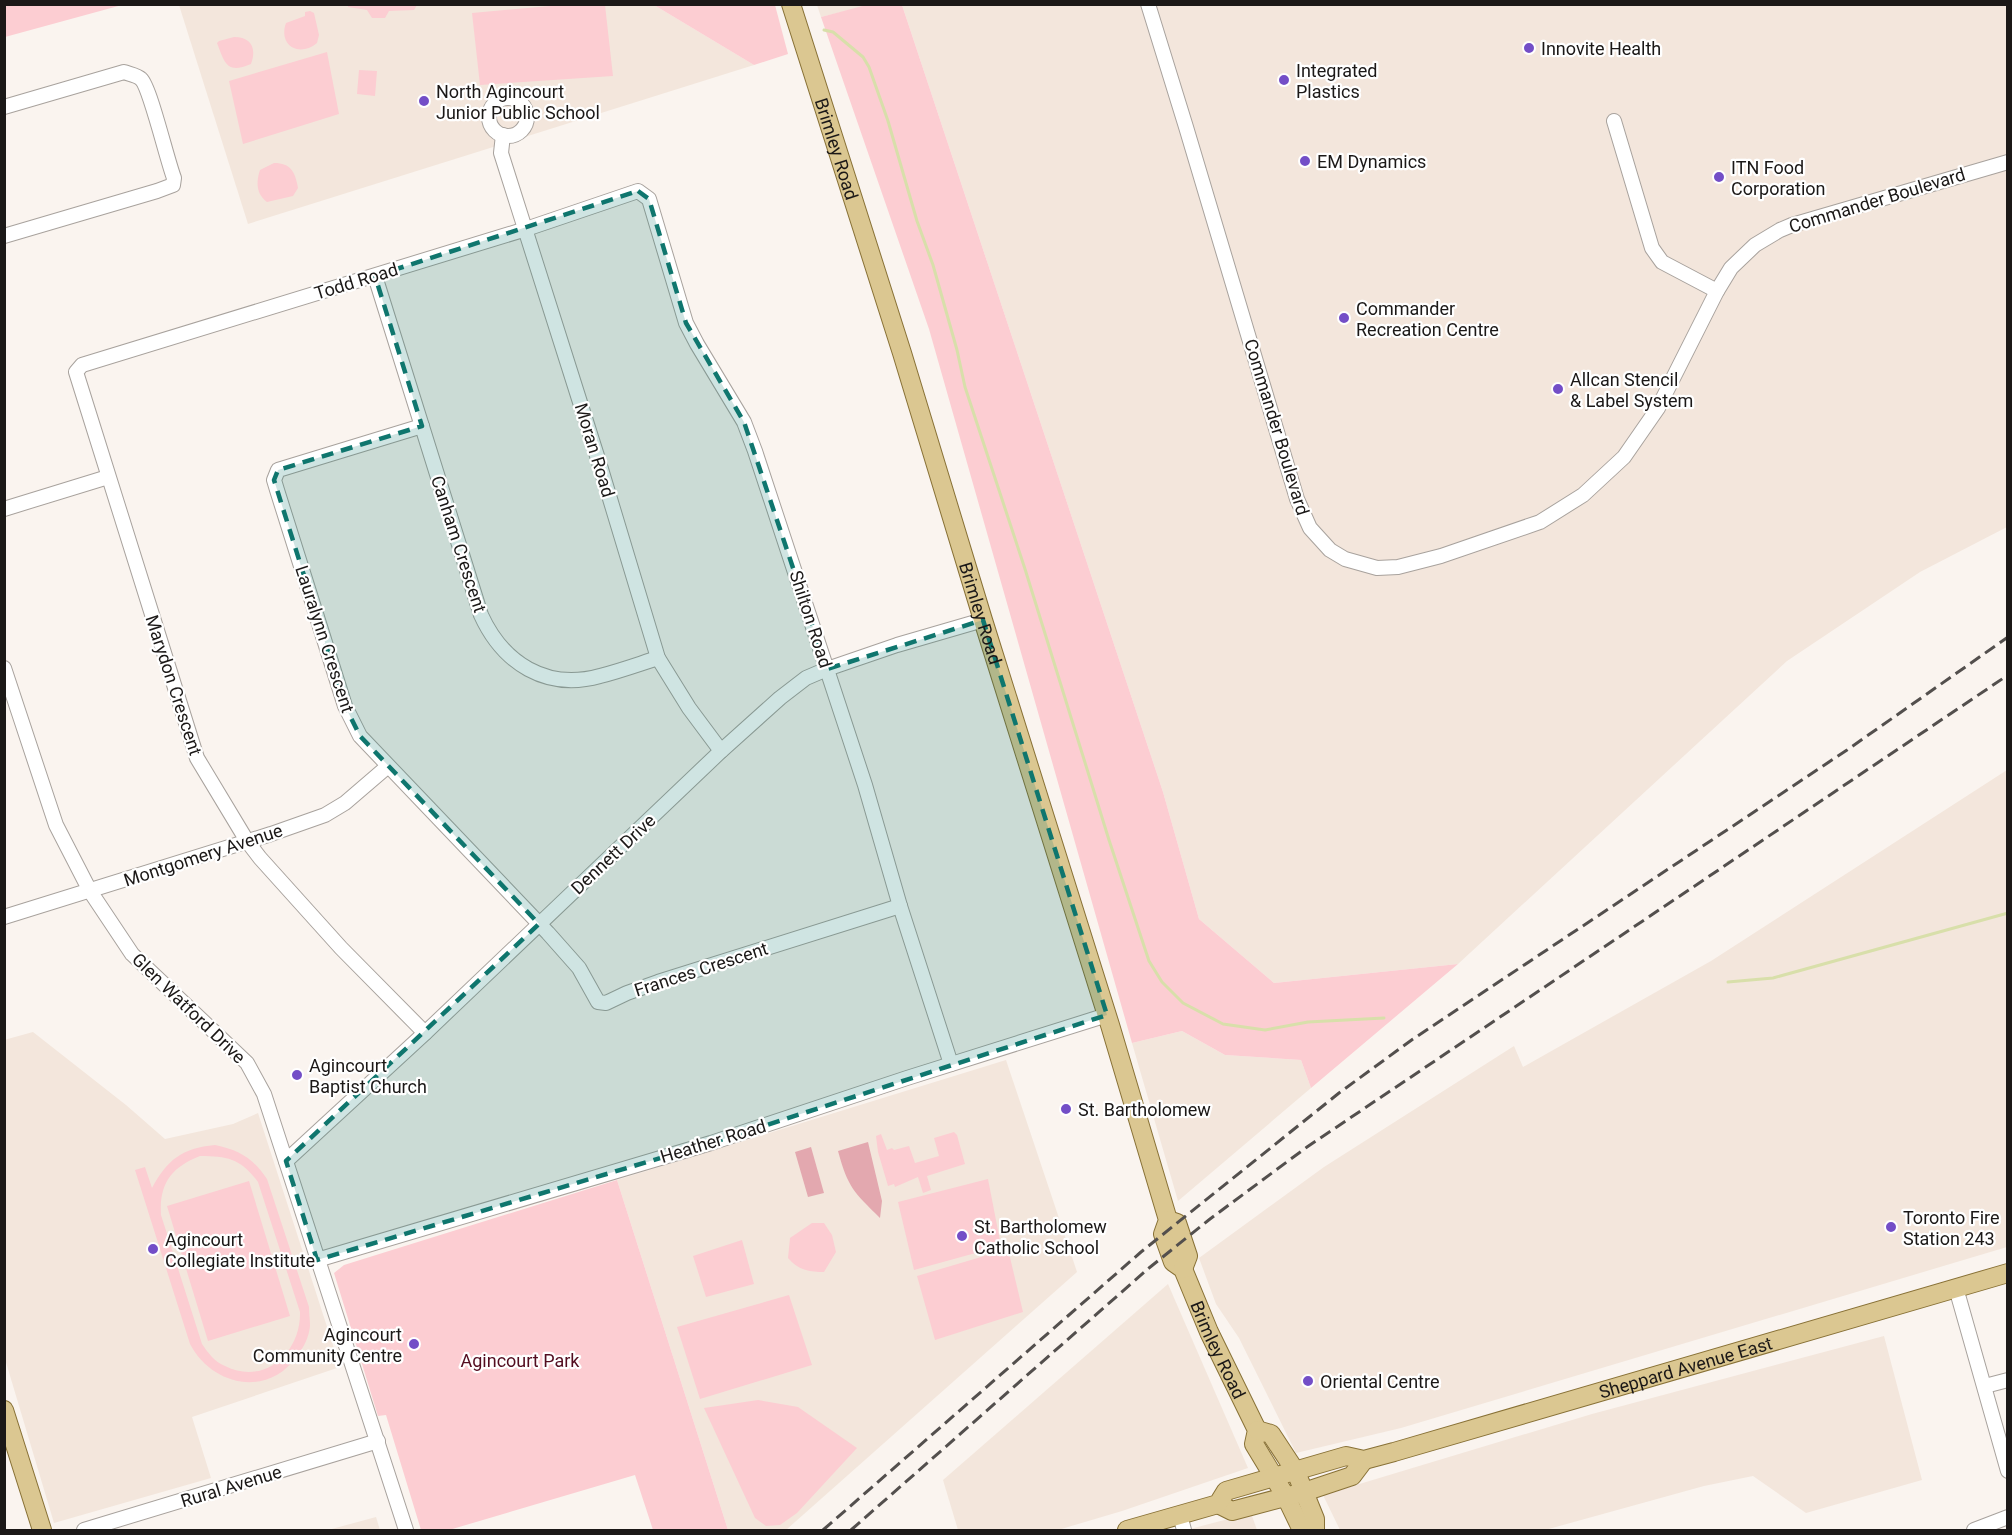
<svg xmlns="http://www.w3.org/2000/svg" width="2012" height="1535" font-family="Roboto,sans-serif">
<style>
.built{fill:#f3e6dc}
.green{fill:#fccdd2;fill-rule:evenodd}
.forest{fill:#e3a8af}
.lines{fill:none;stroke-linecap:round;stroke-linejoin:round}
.stream{stroke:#d8dfaa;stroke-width:3}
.minor-casing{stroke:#a8a29d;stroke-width:16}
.major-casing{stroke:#887136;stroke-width:20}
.minor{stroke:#fff;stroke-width:14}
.major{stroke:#dbc791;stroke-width:18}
.rail{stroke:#534f4d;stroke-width:3;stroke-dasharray:12 6;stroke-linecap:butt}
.marked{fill:#0f766e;fill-opacity:0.2;stroke:#0f766e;stroke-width:4.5;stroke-dasharray:12 8;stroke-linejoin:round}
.poi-dot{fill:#734ec7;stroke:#fff;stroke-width:2}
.labels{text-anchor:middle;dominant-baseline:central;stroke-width:4.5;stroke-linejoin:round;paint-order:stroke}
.poi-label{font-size:18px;fill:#1b1817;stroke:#fff;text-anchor:start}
.street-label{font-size:18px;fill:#1b1817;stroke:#fff}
.park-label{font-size:18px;fill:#530d20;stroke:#fff}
</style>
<rect width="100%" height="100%" fill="#faf4ef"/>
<g class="built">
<path d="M 179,5 L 654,5 L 754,65 L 248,224 Z"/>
<path d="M 817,5 L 870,5 L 821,17 Z"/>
<path d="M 902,5 L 2007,5 L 2007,527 L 1920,572 L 1787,661 L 1458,964 L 1274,983 L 1199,919 L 1163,792 Z"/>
<path d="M 2007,770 L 2007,1247 L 1401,1428 L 1296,1453 L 1239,1338 L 1216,1304 L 1199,1258 L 1324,1167 L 1514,1046 L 1523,1067 L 1711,961 Z"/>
<path d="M 1182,1031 L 1225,1055 L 1301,1060 L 1311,1088 L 1178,1201 L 1132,1043 Z"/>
<path d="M 33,1032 L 126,1105 L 165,1139 L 233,1124 L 258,1113 L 340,1367 L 192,1417 L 211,1478 L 54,1523 L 5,1359 L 4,1040 Z"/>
<path d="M 1006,1060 L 1077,1272 L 786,1530 L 728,1530 L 617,1180 Z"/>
<path d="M 1168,1284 L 1248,1468 L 1122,1511 L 1058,1530 L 958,1530 L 943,1480 Z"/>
<path d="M 1884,1336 L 1922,1480 L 1806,1513 L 1753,1476 L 1704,1486 L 1545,1530 L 1340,1530 L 1323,1495 L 1592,1414 Z"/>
<path d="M 1251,1513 L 1257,1530 L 1190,1529 Z"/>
<path d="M 376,1517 L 380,1530 L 328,1530 Z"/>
</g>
<g class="green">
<path d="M 5,4 L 122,4 L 122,5 L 5,37 Z"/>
<path d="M 572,4 L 605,5 L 613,76 L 480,85 L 472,13 Z"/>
<path d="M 870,4 L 902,5 L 1163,792 L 1199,919 L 1274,983 L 1458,964 L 1311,1088 L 1301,1060 L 1225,1055 L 1182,1031 L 1132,1043 L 929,329 L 821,17 Z"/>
<path d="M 348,5 L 417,4 L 417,5 L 414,10 L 389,11 L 385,18 L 372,18 L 367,10 L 348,7 Z"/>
<path d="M 654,5 L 775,5 L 788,54 L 754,65 Z"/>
<path d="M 310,11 L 314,13 L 319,35 L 317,43 C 299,58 278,45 286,23 L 305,16 L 305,12 Z"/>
<path d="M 234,37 C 251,37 257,48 251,64 C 227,74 225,64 217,43 L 219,41 Z"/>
<path d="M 327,52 L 339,114 L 243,144 L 229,81 Z"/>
<path d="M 359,70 L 377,71 L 375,96 L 357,94 Z"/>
<path d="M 274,163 C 291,163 295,172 298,188 L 293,196 L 267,202 C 256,194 256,182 260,170 Z"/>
<path d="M 954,1132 L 957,1135 L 965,1164 L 927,1176 L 931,1190 L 923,1193 L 918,1177 L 895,1187 L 894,1184 L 888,1186 L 878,1152 L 876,1136 L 881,1134 L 887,1150 L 892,1148 L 894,1150 L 909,1146 L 915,1163 L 939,1156 L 934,1138 Z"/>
<path d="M 215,1145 C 239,1150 253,1158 267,1179 L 309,1307 C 309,1313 310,1320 310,1326 C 309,1337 304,1347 297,1356 C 268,1398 212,1386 190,1344 L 135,1170 L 145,1167 L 152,1188 C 167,1160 182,1148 215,1145 ZM 200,1156 C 228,1156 241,1159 258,1182 L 300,1312 C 301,1352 265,1386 225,1366 C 215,1362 208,1353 202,1344 L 161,1215 C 159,1183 172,1167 200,1156 Z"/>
<path d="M 988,1179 L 1001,1246 L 914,1270 L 898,1202 Z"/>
<path d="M 617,1180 L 728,1530 L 653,1530 L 635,1475 L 449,1530 L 421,1530 L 386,1415 L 378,1416 L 334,1273 L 344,1265 Z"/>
<path d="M 249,1181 L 290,1316 L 208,1341 L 167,1206 Z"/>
<path d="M 812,1223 L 824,1223 L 832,1235 L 836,1252 L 824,1272 C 809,1272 798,1270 788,1258 L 790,1238 Z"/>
<path d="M 742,1240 L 754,1284 L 706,1297 L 693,1256 Z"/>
<path d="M 1008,1249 L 1023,1312 L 935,1340 L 917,1276 Z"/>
<path d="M 789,1295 L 812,1365 L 700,1399 L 677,1327 Z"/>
<path d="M 758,1400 L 798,1407 L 857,1448 L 797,1513 L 780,1525 L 766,1526 L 755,1518 L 704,1408 Z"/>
</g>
<g class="forest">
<path d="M 868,1142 L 882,1201 L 880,1218 C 854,1192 848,1188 838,1151 Z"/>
<path d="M 811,1147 L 824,1193 L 808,1197 L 795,1152 Z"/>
</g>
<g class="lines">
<g class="stream">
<path d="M 824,30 L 833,32 L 863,57 L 869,67 L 888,121 L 917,221 L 933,265 L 957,350 L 965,387 L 1025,569 L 1109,840 L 1149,961 L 1162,982 L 1183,1003 L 1223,1024 L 1265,1030 L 1308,1022 L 1384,1018"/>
<path d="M 1728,982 L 1773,978 L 2008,913"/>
</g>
<g class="minor-casing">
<g id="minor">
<path d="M 1148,4 L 1186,127 L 1297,499 L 1310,528 L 1330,550 L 1345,559 L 1377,568 L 1398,567 L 1441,556 L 1540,522 L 1583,495 L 1624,457 L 1658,408 L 1717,291 L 1731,268 L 1755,245 L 1780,230 L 1792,225 L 2008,162"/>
<circle cx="508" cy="117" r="19"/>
<path d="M 4,107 L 124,72 C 129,74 137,75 141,79 C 150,87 167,160 174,178 L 173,185 L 157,191 L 4,236"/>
<path d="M 1614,121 L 1652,248 L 1662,262 L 1717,291"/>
<path d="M 503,135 L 501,153 L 598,459 L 658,658 L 689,708 L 721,751"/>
<path d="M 375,276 L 481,615 C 503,663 546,691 600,676 C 620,671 639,664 658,658"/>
<path d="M 422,426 L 278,470 L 274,480 L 277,490 L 345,706 L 360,736 L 548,933 L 579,968 L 598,1002 L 606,1003 L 627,993 L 658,982 L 900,906"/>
<path d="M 4,509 L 108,477"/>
<path d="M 4,668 L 56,825 L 90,891 L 132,954 L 247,1063 L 264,1094 L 406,1530"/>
<path d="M 4,917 L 271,834 L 325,815 L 345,803 L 387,767"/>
<path d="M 425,1033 L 341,948 L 260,858 L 247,841 L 197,758 L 76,372 L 82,365 L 526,229 L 638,191 L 649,199 L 686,323 L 697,344 L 744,422 L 755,451 L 865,785 L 900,906 L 951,1064"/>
<path d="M 286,1161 L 425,1033 L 721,751 L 780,698 L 806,678 L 827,669 L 897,645 L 983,620"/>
<path d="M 317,1260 L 711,1143 L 907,1078 L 1107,1015"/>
<path d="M 1956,1288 L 2008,1471"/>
<path d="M 1985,1386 L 2008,1380"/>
<path d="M 1180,1515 L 1184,1530"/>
<path d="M 84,1530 L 378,1441"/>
<path d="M 1974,1530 L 2008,1517"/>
</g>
</g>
<g class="major-casing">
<g id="major">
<path id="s1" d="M 791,4 L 902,353 L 983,620 L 1110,1025 L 1168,1220 L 1163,1234 L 1173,1262 L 1183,1269 L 1209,1332 L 1257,1430 L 1254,1444 L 1286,1497 L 1300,1526 L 1306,1530"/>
<path d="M 1168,1220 L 1177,1223 L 1188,1256 L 1183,1269"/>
<path d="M 4,1410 L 42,1530"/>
<path d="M 1257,1430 L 1271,1434 L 1296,1472 L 1315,1519 L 1315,1530"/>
<path d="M 1218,1504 L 1232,1511 L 1304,1492 L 1352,1476 L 1364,1460"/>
<path id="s2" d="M 1127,1530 L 1218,1504 L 1226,1491 L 1346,1456 L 1364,1460 L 1394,1452 L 2008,1273"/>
</g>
</g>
<use href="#minor" class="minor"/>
<use href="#major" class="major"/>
<g class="rail">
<path d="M 823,1530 L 1141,1252 L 1339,1093 L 1413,1039 L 1847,750 L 2008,637"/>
<path d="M 851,1530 L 1149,1268 L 1210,1219 L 1307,1147 L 2008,675"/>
</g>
</g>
<path class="marked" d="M 638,191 L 649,199 L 686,323 L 744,422 L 827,669 L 983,620 L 1107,1015 L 711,1143 L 317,1260 L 286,1161 L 539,924 L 360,736 L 345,706 L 274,480 L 278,470 L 422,426 L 375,276 Z"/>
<g class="poi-dot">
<circle cx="1529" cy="48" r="6"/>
<circle cx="1284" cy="80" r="6"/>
<circle cx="424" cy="101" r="6"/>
<circle cx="1305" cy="161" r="6"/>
<circle cx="1719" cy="177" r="6"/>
<circle cx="1344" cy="318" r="6"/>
<circle cx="1558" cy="389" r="6"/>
<circle cx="297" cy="1075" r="6"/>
<circle cx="1066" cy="1109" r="6"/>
<circle cx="1891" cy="1227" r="6"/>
<circle cx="962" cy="1236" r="6"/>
<circle cx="153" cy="1249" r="6"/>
<circle cx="414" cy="1344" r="6"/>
<circle cx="1308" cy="1381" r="6"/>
</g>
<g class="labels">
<g class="poi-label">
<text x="1541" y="48">Innovite Health</text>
<text x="1296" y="70">Integrated<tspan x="1296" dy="21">Plastics</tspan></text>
<text x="436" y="91">North Agincourt<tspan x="436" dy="21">Junior Public School</tspan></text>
<text x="1317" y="161">EM Dynamics</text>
<text x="1731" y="167">ITN Food<tspan x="1731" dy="21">Corporation</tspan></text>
<text x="1356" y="308">Commander<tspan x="1356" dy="21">Recreation Centre</tspan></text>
<text x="1570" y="379">Allcan Stencil<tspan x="1570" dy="21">&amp; Label System</tspan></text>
<text x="309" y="1065">Agincourt<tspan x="309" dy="21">Baptist Church</tspan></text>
<text x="1078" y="1109">St. Bartholomew</text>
<text x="1903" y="1217">Toronto Fire<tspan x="1903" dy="21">Station 243</tspan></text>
<text x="974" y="1226">St. Bartholomew<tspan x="974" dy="21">Catholic School</tspan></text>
<text x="165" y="1239">Agincourt<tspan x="165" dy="21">Collegiate Institute</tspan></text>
<text x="402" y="1334" text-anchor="end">Agincourt<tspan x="402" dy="21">Community Centre</tspan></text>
<text x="1320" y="1381">Oriental Centre</text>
</g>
<g class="street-label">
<text stroke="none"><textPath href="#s1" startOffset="152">Brimley Road</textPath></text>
<text transform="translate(1877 200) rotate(-17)">Commander Boulevard</text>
<text transform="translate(356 281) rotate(-17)">Todd Road</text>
<text transform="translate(1277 427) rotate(73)">Commander Boulevard</text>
<text transform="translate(595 450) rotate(73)">Moran Road</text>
<text transform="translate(459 544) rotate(72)">Canham Crescent</text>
<text stroke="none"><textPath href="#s1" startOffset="638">Brimley Road</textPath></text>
<text transform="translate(811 619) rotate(72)">Shilton Road</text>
<text transform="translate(325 639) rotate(72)">Lauralynn Crescent</text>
<text transform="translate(174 685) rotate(72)">Marydon Crescent</text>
<text transform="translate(613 854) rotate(-43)">Dennett Drive</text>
<text transform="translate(203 855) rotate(-18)">Montgomery Avenue</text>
<text transform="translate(701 969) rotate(-18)">Frances Crescent</text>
<text transform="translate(189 1008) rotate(44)">Glen Watford Drive</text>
<text transform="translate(713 1141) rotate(-17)">Heather Road</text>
<text stroke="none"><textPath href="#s1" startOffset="1418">Brimley Road</textPath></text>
<text stroke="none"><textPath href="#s2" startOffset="588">Sheppard Avenue East</textPath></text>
<text transform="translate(231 1486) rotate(-17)">Rural Avenue</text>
</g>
<g class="park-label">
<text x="520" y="1360">Agincourt Park</text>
</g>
</g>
<rect width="2012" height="1535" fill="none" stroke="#1b1817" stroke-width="12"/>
</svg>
